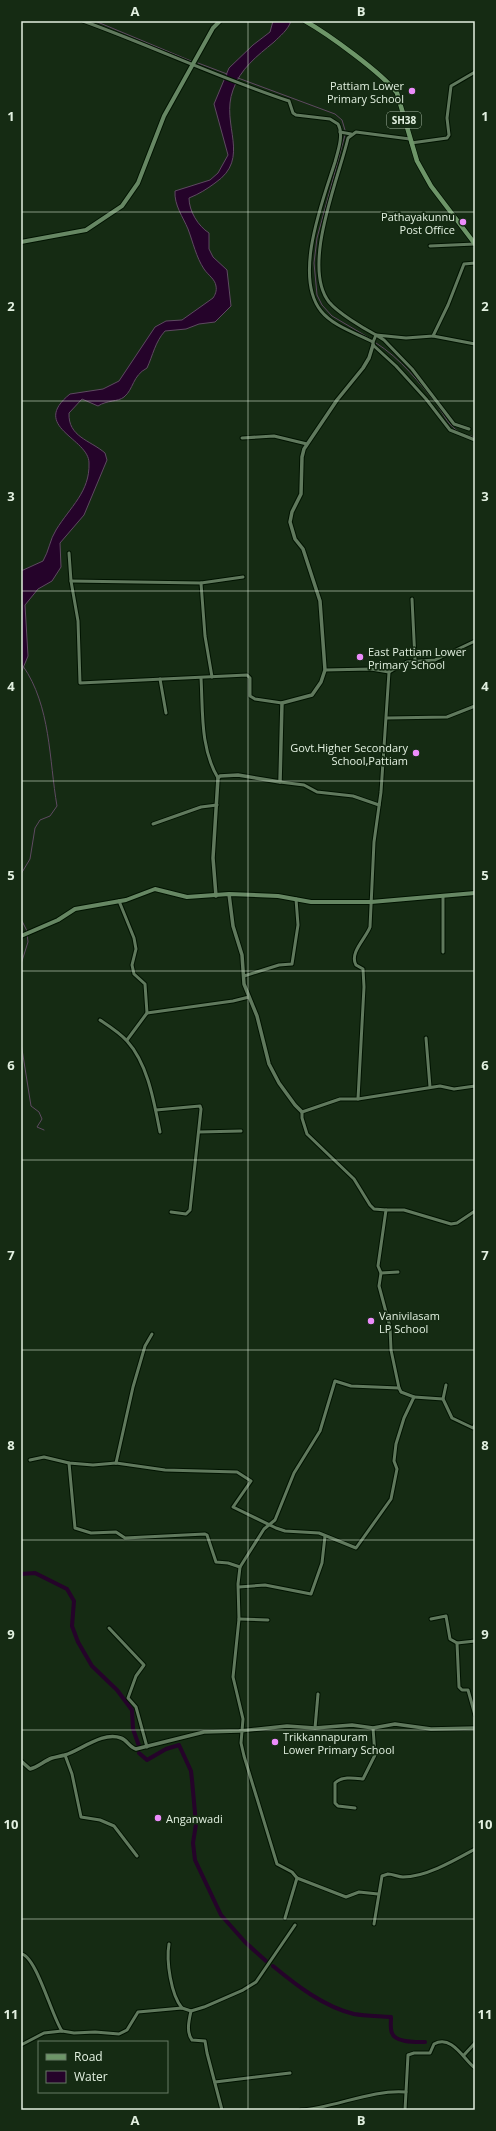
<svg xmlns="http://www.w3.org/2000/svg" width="496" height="2131" font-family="'Open Sans',sans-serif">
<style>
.water{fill:#25032a;stroke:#5e4a61}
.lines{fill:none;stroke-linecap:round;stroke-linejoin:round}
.stream{stroke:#5e4a61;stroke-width:1}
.canal{stroke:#25032a;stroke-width:4}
.minor-casing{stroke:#011301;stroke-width:5}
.tertiary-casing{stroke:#011301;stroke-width:5.5}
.secondary-casing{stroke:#011301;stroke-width:6}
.primary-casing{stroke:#011301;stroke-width:6}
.minor{stroke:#60795d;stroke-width:3}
.tertiary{stroke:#60795d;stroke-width:3.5}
.secondary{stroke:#668763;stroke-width:4}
.primary{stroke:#6d9568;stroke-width:4.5}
.grid{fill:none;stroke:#e2f0e0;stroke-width:1;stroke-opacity:0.55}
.poi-dot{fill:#ec8cfb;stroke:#152b13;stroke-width:1.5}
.labels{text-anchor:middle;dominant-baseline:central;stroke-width:3.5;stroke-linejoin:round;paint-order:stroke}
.shield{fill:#152b13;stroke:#a4b5a2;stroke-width:1}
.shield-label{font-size:10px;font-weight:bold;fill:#e2f0e0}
.poi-label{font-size:11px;fill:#e2f0e0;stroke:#152b13;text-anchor:start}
.neatline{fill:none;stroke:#e2f0e0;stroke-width:1.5}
.grid-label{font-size:13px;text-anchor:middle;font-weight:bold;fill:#e2f0e0}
</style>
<rect width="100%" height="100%" fill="#152b13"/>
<path class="water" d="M 273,21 L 291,21 C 288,30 280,36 274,42 C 257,56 240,69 233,90 C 220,125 252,158 215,183 C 207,189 199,194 189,198 C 189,211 198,226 209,233 L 209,249 L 213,257 L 227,270 L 231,306 L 215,322 L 199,324 L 186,329 L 165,331 C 155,342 153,355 147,368 C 132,376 134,389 124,397 C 118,402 107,400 98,406 L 82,399 L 69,413 C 68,437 90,440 105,453 L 107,460 L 84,515 L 60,543 L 61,567 L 52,581 L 38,589 L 25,605 L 28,656 L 21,673 L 21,571 L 43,561 C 49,551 50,539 56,530 C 70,507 90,492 89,463 C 89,438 29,427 70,394 L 103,389 L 119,381 L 155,327 L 166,321 L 182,320 L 213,298 C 215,295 217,291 216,286 C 215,279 208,275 204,269 C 196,257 193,242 188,229 C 183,217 174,205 175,191 L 210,180 L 218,173 L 228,155 L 214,104 L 229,68 L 253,45 L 270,32 Z"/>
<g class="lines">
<g class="stream">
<path d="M 95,21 L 191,61"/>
<path d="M 198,63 L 227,74"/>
<path d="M 238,78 L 335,114 L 342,120 L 345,130"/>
<path d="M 345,135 L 317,238 L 314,263 L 317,295 L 322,305 L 332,316 L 371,339"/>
<path d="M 376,343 C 400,358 420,383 437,405 C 445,416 448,426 461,433"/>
<path d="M 466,435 L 475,437"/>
<path d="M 21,874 L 30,859 L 35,828 L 40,820 L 50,816 L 57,806 C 49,760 51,706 23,666"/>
<path d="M 21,919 L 27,931"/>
<path d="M 21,964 L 28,942 L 27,934"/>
<path d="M 21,1043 L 31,1106 L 39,1112 L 42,1119 L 37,1127 L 44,1130"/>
</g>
<g class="canal">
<path d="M 21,1574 L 35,1573 L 67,1589 L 74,1601 L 72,1626 L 78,1642 L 92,1666 L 117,1690 L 132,1710 L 133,1729 L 139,1746"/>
<path d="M 139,1753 L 147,1760 L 166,1749 L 179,1745 L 191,1771 L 192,1780 L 196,1824 L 193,1843 L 195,1860 L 221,1915 L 245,1942 L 266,1961"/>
<path d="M 273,1966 C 296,1985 324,2007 354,2014 C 365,2016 379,2016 391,2017 C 391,2022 390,2029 392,2033 C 395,2043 417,2042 425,2042"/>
</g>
<g class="minor-casing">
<g id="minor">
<path d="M 83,21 C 152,46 219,78 289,101 L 293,113 L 296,115 L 330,119 L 338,124 C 344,134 338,151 335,162 C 323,200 293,276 321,311 C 333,326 356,333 373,342 L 373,345 L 396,366 L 426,399 L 450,430 L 475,440"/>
<path d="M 340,132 L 351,134"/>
<path d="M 411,143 L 447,138 L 449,135 L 447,118 L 451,86 L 475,72"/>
<path d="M 430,246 L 475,244"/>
<path d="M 433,336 L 475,344"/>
<path d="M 373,342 L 376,335 C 363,328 338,313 329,302 C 301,266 339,178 348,138 L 356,132 L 410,139"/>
<path d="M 469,429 L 454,424 L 412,369 L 384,340 L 376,335 L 406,338 L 433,336 L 448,305 L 464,264 L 475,263"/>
<path d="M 242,438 L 274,436 L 307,444"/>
<path d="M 69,553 L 71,581 L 78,621 L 80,683 L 247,675 L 250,678 L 250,696 L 255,699 L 282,703"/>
<path d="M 71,581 L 201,583 L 243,577"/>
<path d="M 201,583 L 205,636 L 212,677"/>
<path d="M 412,599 L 415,660"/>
<path d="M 325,670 L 371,669 L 389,672 L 407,662 L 435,660 L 475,641"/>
<path d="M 201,678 C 203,711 200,748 218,778"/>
<path d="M 160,679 L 166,713"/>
<path d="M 387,718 L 447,717 L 475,706"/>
<path d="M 280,782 L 304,785 L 317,792 L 353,796 L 379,805"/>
<path d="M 153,824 L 201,807 L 217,805"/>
<path d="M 443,897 L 443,952"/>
<path d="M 119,901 L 134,938 L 136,949 L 132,965 L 134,974 L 145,984 L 147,1013 L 127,1040"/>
<path d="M 244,976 L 279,965 L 292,964 L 298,925 L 296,899"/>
<path d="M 147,1013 L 233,1001 L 249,997"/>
<path d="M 100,1020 C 109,1026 120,1033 127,1041 C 148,1064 154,1102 160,1132"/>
<path d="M 426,1038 L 430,1087"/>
<path d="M 358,1099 L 364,987 L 363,969 L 356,965 C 349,953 366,938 370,927 L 374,842 L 381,792 L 389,672"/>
<path d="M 156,1110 L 200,1106 L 201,1109 L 190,1210 L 186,1214 L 171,1212"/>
<path d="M 199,1132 L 241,1131"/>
<path d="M 386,1210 L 404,1210 L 451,1224 L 457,1223 L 475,1211"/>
<path d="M 381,1273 L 398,1272"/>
<path d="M 446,1385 L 443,1399 L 452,1418 L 473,1428 L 475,1425"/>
<path d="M 414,1397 L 443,1399"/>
<path d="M 30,1460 L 44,1457 L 69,1463 L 93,1465 L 116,1463 L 165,1470 L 237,1472 L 251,1481 L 233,1507 L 276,1528 L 285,1531 L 319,1533 L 356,1548 L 391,1499 L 397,1469 L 394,1461 L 396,1444 L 404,1418 L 414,1397 L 401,1392 L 399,1388 L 391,1350 L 390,1327 L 379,1286 L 381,1273 L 378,1266 L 386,1210 L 374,1209 L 370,1205 L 354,1179 L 307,1134 L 302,1118 L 302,1112 L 340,1099 L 358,1099 L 440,1086 L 454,1089 L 475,1086"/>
<path d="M 69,1463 L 75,1528 L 91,1533 L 116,1532 L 125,1538 L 205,1534 L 207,1535 L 216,1562 L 228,1563 L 240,1567"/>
<path d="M 116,1463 L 133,1387 L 145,1346 L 152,1334"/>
<path d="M 239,1587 L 265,1585 L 311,1594 L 322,1563 L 325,1536"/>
<path d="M 239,1619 L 268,1620"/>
<path d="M 431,1619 L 446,1616 L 450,1639 L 457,1643 L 475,1641"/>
<path d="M 109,1628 L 144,1665 L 136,1676 L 128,1698 L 136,1707 L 147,1747"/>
<path d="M 457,1643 L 459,1687 L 462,1690 L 468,1690 L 475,1715"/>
<path d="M 315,1728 L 318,1694"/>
<path d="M 65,1755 L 72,1774 L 81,1817 L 100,1820 L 114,1826 L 137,1856"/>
<path d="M 355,1808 L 338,1806 L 335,1803 L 335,1783 C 342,1776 354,1778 363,1779 L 375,1755 L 373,1728"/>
<path d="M 378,1894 L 359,1892 L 346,1897 L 297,1878 L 292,1872 L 277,1864 L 244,1756 L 241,1743 L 243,1719 L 233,1677 L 239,1619 L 238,1584 L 240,1567 L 264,1529 L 275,1520 L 294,1473 L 320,1431 L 335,1381 L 351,1386 L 399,1388"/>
<path d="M 285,1918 L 297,1878"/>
<path d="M 374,1924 L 382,1876 L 388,1874 C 393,1874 398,1877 403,1877 C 426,1877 455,1860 475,1849"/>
<path d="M 169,1944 C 166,1961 171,1995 182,2008"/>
<path d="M 21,1954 C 36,1955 52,2017 62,2031"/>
<path d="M 191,2011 C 189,2020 186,2032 192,2040 L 205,2041 L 207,2053 L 222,2110"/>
<path d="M 21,2045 L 44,2033 L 62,2031 L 74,2033 L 95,2032 L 119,2034 L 127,2030 L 138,2012 L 182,2008 L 191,2011 L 204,2007 L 243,1990 L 256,1982 L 295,1925"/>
<path d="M 464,2055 L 475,2043"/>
<path d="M 215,2082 L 290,2073"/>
<path d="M 406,2092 L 408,2055 L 414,2053 L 430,2053 L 434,2044 C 452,2034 464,2060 475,2068"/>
<path d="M 301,2110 C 334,2108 372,2089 406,2092 L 405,2110"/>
</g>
</g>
<g class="tertiary-casing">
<g id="tertiary">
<path d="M 229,894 L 233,926 L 242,955 L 244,984 L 257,1016 L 269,1064 L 279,1083 L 295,1105 L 302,1112"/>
<path d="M 216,896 L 213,858 L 218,778 L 220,776 L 238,775 L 280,782 L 282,703 L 312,695 L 321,682 L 325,670 L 320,601 L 303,549 L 295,539 L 290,522 L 292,512 L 301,494 L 302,457 L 304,449 L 337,400 L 363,368 L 369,358 L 373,345"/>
<path d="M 21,1761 L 30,1769 C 38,1767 44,1761 52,1758 C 56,1757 61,1756 65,1755 C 81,1750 103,1731 121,1738 C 127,1740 129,1747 136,1749 L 204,1732 L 239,1731 L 287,1726 L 315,1728 L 352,1725 L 373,1728 L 395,1724 L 431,1729 L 475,1728"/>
</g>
</g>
<g class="secondary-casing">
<g id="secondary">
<path d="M 21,242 L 86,230 L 122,206 L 138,183 L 164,116 L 213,28 L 220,21"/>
<path d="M 21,936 L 58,920 L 75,909 L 126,900 L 155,889 L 187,897 L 229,894 L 278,896 L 311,902 L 371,902 L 475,893"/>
</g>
</g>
<g class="primary-casing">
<path id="primary" d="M 305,21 C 328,34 382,73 397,93 L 417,161 L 431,186 L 475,244"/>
</g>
<use href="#minor" class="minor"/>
<use href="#tertiary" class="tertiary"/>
<use href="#secondary" class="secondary"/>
<use href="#primary" class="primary"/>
</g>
<path class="grid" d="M 248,21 L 248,2110M 21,212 L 475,212M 21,401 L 475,401M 21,591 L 475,591M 21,781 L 475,781M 21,971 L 475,971M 21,1160 L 475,1160M 21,1350 L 475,1350M 21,1540 L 475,1540M 21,1730 L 475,1730M 21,1919 L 475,1919"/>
<g class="poi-dot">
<circle cx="412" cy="91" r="4"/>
<circle cx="463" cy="222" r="4"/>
<circle cx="360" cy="657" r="4"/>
<circle cx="416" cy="753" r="4"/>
<circle cx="371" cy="1321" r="4"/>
<circle cx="275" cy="1742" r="4"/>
<circle cx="158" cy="1818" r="4"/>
</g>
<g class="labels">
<rect class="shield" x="387" y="112" width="34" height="16" rx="3"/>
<g class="shield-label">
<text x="404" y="120">SH38</text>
</g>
<g class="poi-label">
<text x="404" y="85" text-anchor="end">Pattiam Lower<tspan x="404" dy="13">Primary School</tspan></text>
<text x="455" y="216" text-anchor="end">Pathayakunnu<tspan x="455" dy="13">Post Office</tspan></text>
<text x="368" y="651">East Pattiam Lower<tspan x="368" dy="13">Primary School</tspan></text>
<text x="408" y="747" text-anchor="end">Govt.Higher Secondary<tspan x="408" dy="13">School,Pattiam</tspan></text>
<text x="379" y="1315">Vanivilasam<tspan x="379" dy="13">LP School</tspan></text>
<text x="283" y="1736">Trikkannapuram<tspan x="283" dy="13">Lower Primary School</tspan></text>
<text x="166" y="1818">Anganwadi</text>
</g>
</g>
<rect width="496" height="2131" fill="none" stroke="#152b13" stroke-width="44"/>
<rect x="38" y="2041" width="130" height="52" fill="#152b13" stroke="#677a65"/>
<rect x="46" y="2054" width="20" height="6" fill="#6d9568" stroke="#677a65"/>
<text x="74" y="2061" font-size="12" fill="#e2f0e0">Road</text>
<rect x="46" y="2071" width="20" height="12" fill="#25032a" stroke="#677a65"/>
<text x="74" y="2081" font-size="12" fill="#e2f0e0">Water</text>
<rect x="22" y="22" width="452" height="2087" class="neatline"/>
<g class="grid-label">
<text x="135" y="16">A</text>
<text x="361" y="16">B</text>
<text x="11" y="121">1</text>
<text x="485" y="121">1</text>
<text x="11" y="311">2</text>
<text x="485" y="311">2</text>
<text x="11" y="501">3</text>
<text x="485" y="501">3</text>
<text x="11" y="691">4</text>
<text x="485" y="691">4</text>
<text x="11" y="880">5</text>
<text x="485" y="880">5</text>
<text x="11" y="1070">6</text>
<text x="485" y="1070">6</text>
<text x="11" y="1260">7</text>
<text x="485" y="1260">7</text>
<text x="11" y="1450">8</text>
<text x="485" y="1450">8</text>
<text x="11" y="1639">9</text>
<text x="485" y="1639">9</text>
<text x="11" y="1829">10</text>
<text x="485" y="1829">10</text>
<text x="11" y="2019">11</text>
<text x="485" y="2019">11</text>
<text x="135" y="2125">A</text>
<text x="361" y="2125">B</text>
</g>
</svg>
